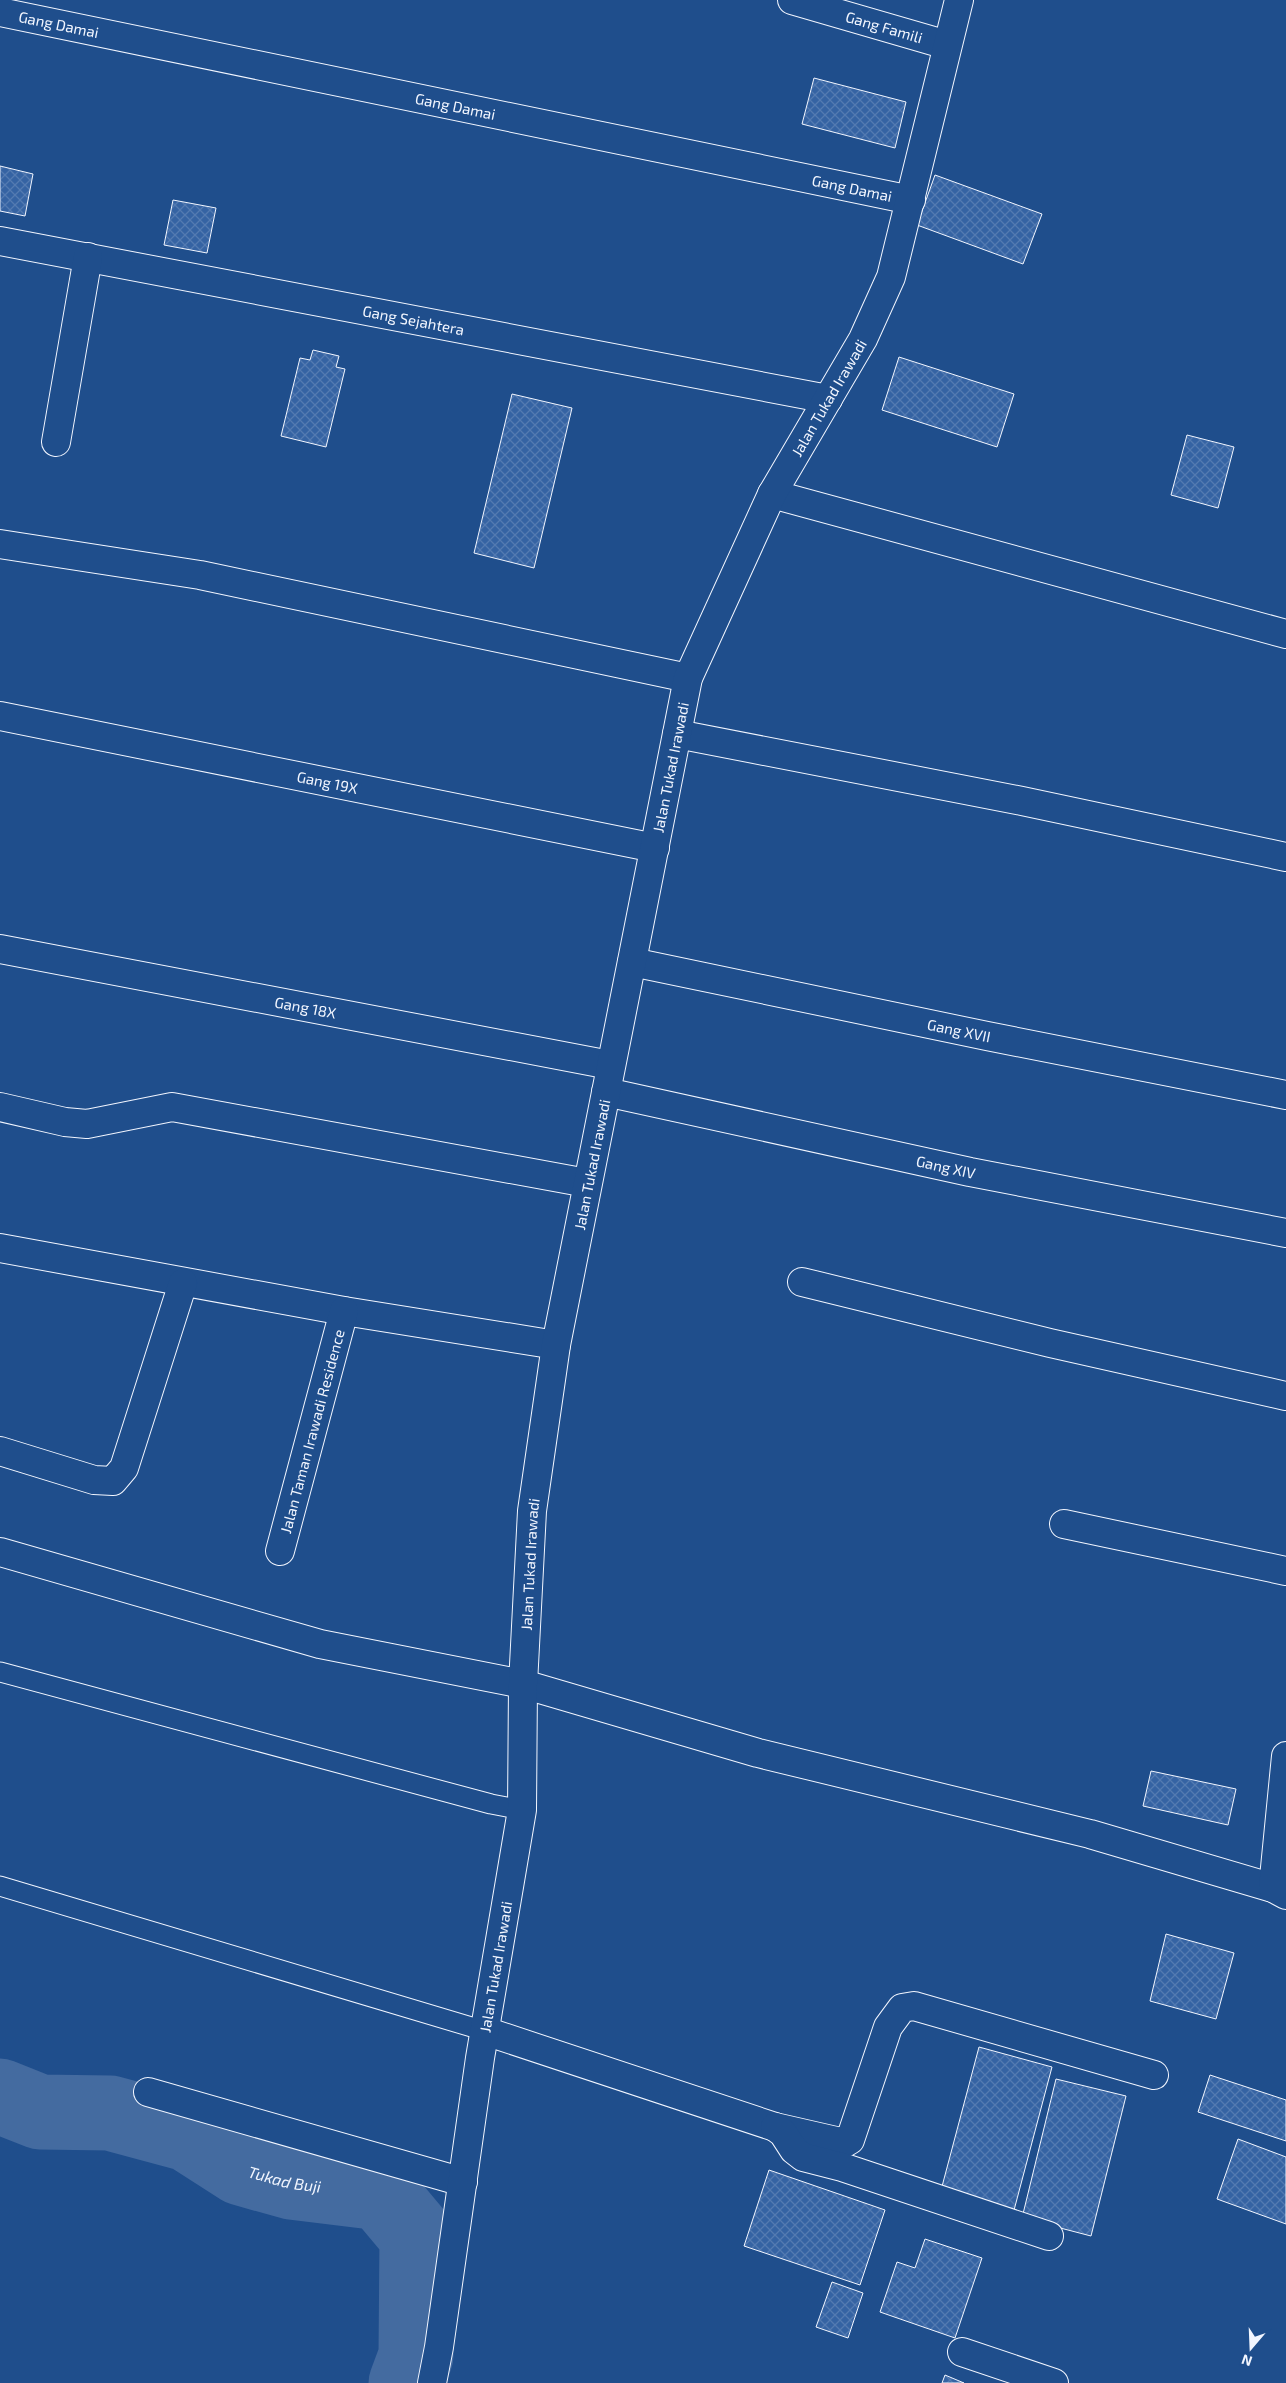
<svg xmlns="http://www.w3.org/2000/svg" width="1286" height="2383" font-family="'Exo 2',sans-serif">
<style>
.lines{fill:none;stroke-linecap:round;stroke-linejoin:round}
.river{stroke:#446ba0;stroke-width:75}
.building{fill:url(#building-cross-hatch);stroke:#f2f6ff}
.service-casing{stroke:#f2f6ff;stroke-width:21}
.minor-casing{stroke:#f2f6ff;stroke-width:30}
.service{stroke:#1f4e8c;stroke-width:19}
.minor{stroke:#1f4e8c;stroke-width:28}
.labels{text-anchor:middle;dominant-baseline:central;stroke-width:4;stroke-linejoin:round;paint-order:stroke}
.street-label{font-size:15px;fill:#f2f6ff;stroke:#1f4e8c}
.water-label{font-size:16px;font-style:italic;fill:#f2f6ff;stroke:#1f4e8c}
</style>
<defs>
<pattern id="building-cross-hatch" width="8" height="8" patternUnits="userSpaceOnUse" patternTransform="scale(1.25)"><rect width="8" height="8" fill="#3563a3"/><path d="M0 0l8 8M0 8l8-8" fill="none" stroke="#537ab1"/></pattern>
</defs>
<rect width="100%" height="100%" fill="#1f4e8c"/>
<g class="lines">
<path class="river" id="s1" d="M 0,2096 L 40,2112 L 110,2113 L 188,2134 L 241,2168 L 291,2182 L 381,2193 L 417,2236 L 416,2356 L 406,2383"/>
</g>
<g class="building">
<path d="M 814,78 L 906,102 L 895,148 L 802,124 Z"/>
<path d="M 0,166 L 33,174 L 25,216 L 0,211 Z"/>
<path d="M 935,175 L 1042,214 L 1023,264 L 917,225 Z"/>
<path d="M 173,200 L 216,208 L 207,253 L 164,245 Z"/>
<path d="M 313,350 L 339,356 L 336,367 L 345,369 L 326,447 L 281,436 L 300,358 L 310,360 Z"/>
<path d="M 899,357 L 1014,394 L 997,447 L 882,410 Z"/>
<path d="M 512,394 L 572,408 L 534,568 L 474,553 Z"/>
<path d="M 1187,435 L 1234,447 L 1218,508 L 1171,495 Z"/>
<path d="M 1151,1771 L 1236,1789 L 1228,1825 L 1143,1806 Z"/>
<path d="M 1166,1934 L 1234,1953 L 1216,2019 L 1150,2001 Z"/>
<path d="M 979,2047 L 1052,2067 L 1013,2214 L 940,2194 Z"/>
<path d="M 1210,2075 L 1286,2100 L 1286,2141 L 1198,2112 Z"/>
<path d="M 1056,2079 L 1126,2096 L 1091,2236 L 1022,2218 Z"/>
<path d="M 1238,2139 L 1286,2157 L 1286,2224 L 1217,2199 Z"/>
<path d="M 769,2170 L 885,2210 L 860,2285 L 744,2246 Z"/>
<path d="M 925,2239 L 982,2258 L 955,2338 L 880,2312 L 897,2262 L 915,2268 Z"/>
<path d="M 832,2282 L 863,2293 L 848,2338 L 816,2327 Z"/>
<path d="M 945,2375 L 964,2383 L 942,2383 Z"/>
</g>
<g class="lines">
<g class="service-casing">
<g id="service">
<path d="M 0,1672 L 491,1804 L 522,1810"/>
<path d="M 0,1886 L 485,2031"/>
</g>
</g>
<g class="minor-casing">
<g id="minor">
<path id="s2" d="M 792,0 L 947,45"/>
<path id="s3" d="M 0,12 L 911,200"/>
<path id="s4" d="M 0,241 L 828,399"/>
<path d="M 56,442 L 88,257"/>
<path d="M 772,494 L 1286,634"/>
<path d="M 0,544 L 200,575 L 688,678"/>
<path id="s5" d="M 0,716 L 655,848"/>
<path d="M 677,734 L 1022,801 L 1286,857"/>
<path id="s6" d="M 0,949 L 610,1065"/>
<path id="s7" d="M 632,962 L 987,1036 L 1286,1095"/>
<path id="s8" d="M 606,1092 L 970,1172 L 1286,1233"/>
<path d="M 0,1107 L 65,1122 L 87,1124 L 172,1107 L 587,1183"/>
<path d="M 0,1248 L 344,1311 L 556,1345"/>
<path d="M 802,1282 L 1050,1343 L 1286,1396"/>
<path d="M 0,1451 L 94,1480 L 113,1481 L 124,1468 L 183,1283"/>
<path d="M 1064,1524 L 1286,1571"/>
<path id="s9" d="M 280,1551 L 344,1311"/>
<path d="M 0,1552 L 320,1644 L 523,1684 L 758,1753 L 1090,1834 L 1273,1888 L 1286,1895"/>
<path d="M 1273,1888 L 1286,1756"/>
<path d="M 485,2031 L 775,2127 L 845,2143 L 850,2140 L 888,2027 L 902,2008 L 914,2006 L 1154,2075"/>
<path d="M 148,2092 L 463,2182"/>
<path d="M 775,2127 L 783,2133 L 794,2150 L 803,2157 L 842,2167 L 1049,2236"/>
<path d="M 962,2352 L 1054,2383"/>
<path id="s10" d="M 432,2383 L 439,2347 L 480,2058 L 522,1810 L 523,1684 L 532,1511 L 556,1345 L 688,678 L 772,494 L 863,339 L 891,277 L 959,0"/>
</g>
</g>
<use href="#service" class="service"/>
<use href="#minor" class="minor"/>
</g>
<g class="labels">
<g class="street-label">
<text stroke="none"><textPath href="#s3" startOffset="60">Gang Damai</textPath></text>
<text stroke="none"><textPath href="#s2" startOffset="96">Gang Famili</textPath></text>
<text stroke="none"><textPath href="#s3" startOffset="465">Gang Damai</textPath></text>
<text stroke="none"><textPath href="#s3" startOffset="870">Gang Damai</textPath></text>
<text stroke="none"><textPath href="#s4" startOffset="421">Gang Sejahtera</textPath></text>
<text stroke="none"><textPath href="#s10" startOffset="2041">Jalan Tukad Irawadi</textPath></text>
<text stroke="none"><textPath href="#s10" startOffset="1636">Jalan Tukad Irawadi</textPath></text>
<text stroke="none"><textPath href="#s5" startOffset="334">Gang 19X</textPath></text>
<text stroke="none"><textPath href="#s6" startOffset="311">Gang 18X</textPath></text>
<text stroke="none"><textPath href="#s7" startOffset="334">Gang XVII</textPath></text>
<text stroke="none"><textPath href="#s10" startOffset="1231">Jalan Tukad Irawadi</textPath></text>
<text stroke="none"><textPath href="#s8" startOffset="348">Gang XIV</textPath></text>
<text stroke="none"><textPath href="#s9" startOffset="124">Jalan Taman Irawadi Residence</textPath></text>
<text stroke="none"><textPath href="#s10" startOffset="826">Jalan Tukad Irawadi</textPath></text>
<text stroke="none"><textPath href="#s10" startOffset="421">Jalan Tukad Irawadi</textPath></text>
</g>
<g class="water-label">
<text stroke="none"><textPath href="#s1" startOffset="302">Tukad Buji</textPath></text>
</g>
</g>
<g transform="translate(1251 2348) rotate(199)" stroke="#1f4e8c" stroke-width="4" paint-order="stroke">
<path d="M0-4L9 19L0 12L-9 19Z" fill="#f2f6ff"/>
<text y="-8" font-size="14" font-weight="bold" text-anchor="middle" fill="#f2f6ff">N</text>
</g>
</svg>
